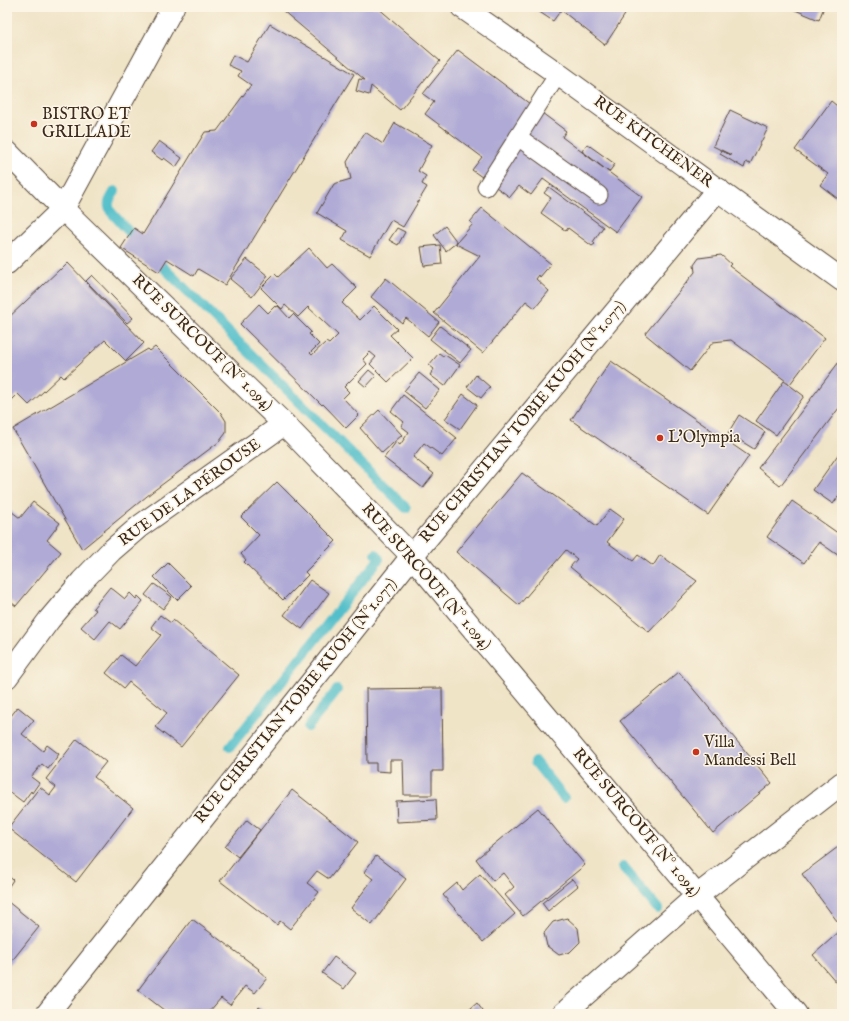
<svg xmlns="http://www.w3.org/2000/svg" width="849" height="1021" font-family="'IM FELL English',serif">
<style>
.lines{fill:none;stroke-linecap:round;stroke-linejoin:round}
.stream{stroke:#52bfca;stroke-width:10}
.building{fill:#b0abd6}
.service-casing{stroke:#564637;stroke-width:19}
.minor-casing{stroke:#564637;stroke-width:24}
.service{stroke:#fff;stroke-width:17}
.minor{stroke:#fff;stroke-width:22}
.poi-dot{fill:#c8321e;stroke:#fcf5e5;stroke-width:1.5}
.labels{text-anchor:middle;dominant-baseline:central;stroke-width:3;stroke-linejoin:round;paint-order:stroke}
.poi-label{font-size:16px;fill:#3b2a1e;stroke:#fcf5e5;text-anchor:start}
.street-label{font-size:16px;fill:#3b2a1e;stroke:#fcf5e5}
</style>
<rect width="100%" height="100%" fill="#fcf5e5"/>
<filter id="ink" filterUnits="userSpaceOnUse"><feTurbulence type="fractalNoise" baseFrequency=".025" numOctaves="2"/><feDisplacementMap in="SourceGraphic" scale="8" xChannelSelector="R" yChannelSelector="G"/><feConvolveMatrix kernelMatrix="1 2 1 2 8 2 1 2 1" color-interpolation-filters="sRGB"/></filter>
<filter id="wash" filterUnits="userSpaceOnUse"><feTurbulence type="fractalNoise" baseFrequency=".012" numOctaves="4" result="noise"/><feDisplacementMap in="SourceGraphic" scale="16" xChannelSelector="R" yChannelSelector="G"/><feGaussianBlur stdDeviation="0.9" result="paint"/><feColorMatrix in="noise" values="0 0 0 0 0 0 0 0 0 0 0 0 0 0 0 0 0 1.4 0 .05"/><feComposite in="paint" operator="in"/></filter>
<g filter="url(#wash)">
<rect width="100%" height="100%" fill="#f0e4c7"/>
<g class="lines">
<g class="stream">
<path d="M 115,191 C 110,200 106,203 111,212 L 140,244"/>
<path d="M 154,258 L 406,508"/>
<path d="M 308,727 L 337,690"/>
<path d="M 230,747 L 379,559 L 376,554"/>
<path d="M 535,762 L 564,798"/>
<path d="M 623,867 L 658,909"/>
</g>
</g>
<g id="blocks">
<g class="building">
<path d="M 285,7 L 377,7 L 440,61 L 400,110 L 371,86 L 369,95 L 356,91 L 359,79 L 365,80 L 282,10 Z"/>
<path d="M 532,7 L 630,7 L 605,45 L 561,10 L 553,21 Z"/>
<path d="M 788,7 L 824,7 L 819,20 Z"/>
<path d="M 270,24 L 354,74 L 225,285 L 198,269 L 194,276 L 167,259 L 159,272 L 121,248 L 134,228 L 143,234 L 205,132 L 217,131 L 251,85 L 238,76 L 241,71 L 228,65 L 233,55 L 247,62 Z"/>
<path d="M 458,50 L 566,131 L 562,137 L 642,197 L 616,232 L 543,179 L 531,195 L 519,186 L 510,197 L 472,170 L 482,157 L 425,114 L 434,102 L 423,94 Z"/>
<path d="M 831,101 L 842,110 L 842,202 L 820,185 L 828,174 L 795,150 Z"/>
<path d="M 730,110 L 768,128 L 750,164 L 746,162 L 744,168 L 720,154 L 722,151 L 731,155 L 713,146 Z"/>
<path d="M 395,123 L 432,145 L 418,171 L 426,176 L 422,184 L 427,187 L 403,227 L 391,220 L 370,256 L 342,240 L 347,231 L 317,213 L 334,184 L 351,179 L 347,162 L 365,132 L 383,144 Z"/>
<path d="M 159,141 L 182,158 L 176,167 L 164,158 L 162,160 L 151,152 Z"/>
<path d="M 587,144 L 615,164 L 609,172 L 582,151 Z"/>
<path d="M 549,187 L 603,227 L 593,242 L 595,244 L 592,246 L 568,228 L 566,231 L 541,213 L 551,198 L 544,193 Z"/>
<path d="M 482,208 L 551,264 L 540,277 L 539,275 L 536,279 L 549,291 L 535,308 L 526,301 L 483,353 L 434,313 L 480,256 L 456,244 L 457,242 L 446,251 L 434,235 L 445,226 L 457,242 L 473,224 L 470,222 Z"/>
<path d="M 397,228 L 405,232 L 398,245 L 389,240 Z"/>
<path d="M 440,245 L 442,264 L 424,266 L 421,247 Z"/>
<path d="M 309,248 L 327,268 L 332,264 L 357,288 L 342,303 L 360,320 L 374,306 L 397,329 L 390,335 L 413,358 L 388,382 L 370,364 L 376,357 L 370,352 L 363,359 L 367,364 L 344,387 L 349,392 L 343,398 L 359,415 L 346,428 L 325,406 L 323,404 L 322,405 L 240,324 L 259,304 L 268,313 L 275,306 L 276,307 L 278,306 L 289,318 L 293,314 L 311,332 L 309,334 L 319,344 L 310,353 L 312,355 L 326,342 L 329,344 L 338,335 L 308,307 L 298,317 L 285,305 L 282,309 L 261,288 L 275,274 L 278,277 Z"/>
<path d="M 721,255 L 731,264 L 729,266 L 825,338 L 790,384 L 731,340 L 713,342 L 690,371 L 645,334 L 695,272 L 694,265 L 699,258 Z"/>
<path d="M 247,259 L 268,276 L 252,297 L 230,279 Z"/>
<path d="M 68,263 L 144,343 L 126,361 L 105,340 L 64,378 L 61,375 L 29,405 L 18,394 L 7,405 L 7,319 L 60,269 L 61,270 Z"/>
<path d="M 92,275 L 133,318 L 127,323 L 86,281 Z"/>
<path d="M 386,278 L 439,322 L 428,336 L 406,318 L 402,323 L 371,297 Z"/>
<path d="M 440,326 L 471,350 L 460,363 L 430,339 Z"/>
<path d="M 155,347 L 221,413 L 226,421 L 226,433 L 219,442 L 152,492 L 82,549 L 13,429 L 148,349 L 150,351 Z"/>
<path d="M 439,353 L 443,356 L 445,355 L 460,365 L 445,386 L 430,375 L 434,369 L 429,365 Z"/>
<path d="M 842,358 L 842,404 L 780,486 L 758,468 Z"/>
<path d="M 611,361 L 749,456 L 708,515 L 571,420 Z"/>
<path d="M 369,370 L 376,376 L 366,387 L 359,381 Z"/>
<path d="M 419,373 L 440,390 L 425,408 L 404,391 Z"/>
<path d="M 476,375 L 490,387 L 481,398 L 467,387 Z"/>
<path d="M 784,381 L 804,396 L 776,435 L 756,421 Z"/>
<path d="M 463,394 L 477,405 L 460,429 L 445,419 Z"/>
<path d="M 403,395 L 457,438 L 442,456 L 424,443 L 413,457 L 434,474 L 423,488 L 384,458 L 396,442 L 400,445 L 409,432 L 401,426 L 404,422 L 391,411 Z"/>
<path d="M 379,410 L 402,435 L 382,453 L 360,428 Z"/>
<path d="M 739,415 L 765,432 L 754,449 L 728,433 Z"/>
<path d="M 842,449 L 842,495 L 840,494 L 833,504 L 813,490 Z"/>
<path d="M 522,473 L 597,526 L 610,509 L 624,519 L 607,542 L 633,561 L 638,555 L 653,566 L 660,555 L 697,581 L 649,632 L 570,567 L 577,559 L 566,550 L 519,605 L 456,552 Z"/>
<path d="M 277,482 L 336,541 L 305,572 L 308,575 L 283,600 L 244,562 L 246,560 L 241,554 L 259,535 L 241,517 Z"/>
<path d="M 792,501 L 842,536 L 842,558 L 819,542 L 804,563 L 767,537 Z"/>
<path d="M 33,502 L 60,523 L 47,540 L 61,552 L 16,606 L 7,599 L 7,508 L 20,518 Z"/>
<path d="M 168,563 L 191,586 L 177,600 L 154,577 Z"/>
<path d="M 310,580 L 329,593 L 302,629 L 284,615 Z"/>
<path d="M 154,584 L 172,597 L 163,609 L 145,595 Z"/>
<path d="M 110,587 L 125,599 L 130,593 L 136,599 L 138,596 L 143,601 L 120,629 L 110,621 L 95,639 L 81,627 L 96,610 L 93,608 Z"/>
<path d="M 160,615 L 171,623 L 173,620 L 239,675 L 181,747 L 155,727 L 167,713 L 129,682 L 124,688 L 106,673 L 121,655 L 135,666 L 161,635 L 151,627 Z"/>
<path d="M 679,672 L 772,783 L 713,833 L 620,721 Z"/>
<path d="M 442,688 L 443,771 L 432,771 L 432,795 L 404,795 L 403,760 L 390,760 L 390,772 L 376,771 L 376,763 L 367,763 L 366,689 Z"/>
<path d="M 18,707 L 34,720 L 22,734 L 43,751 L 47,745 L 59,754 L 48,769 L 42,764 L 31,777 L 39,783 L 32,793 L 31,791 L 23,802 L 7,790 L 7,721 Z"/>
<path d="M 77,739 L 106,762 L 94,777 L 133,808 L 76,882 L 8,828 L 40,787 L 50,795 L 56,787 L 46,779 Z"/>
<path d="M 292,790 L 358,842 L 329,879 L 317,871 L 307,883 L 319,892 L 290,929 L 280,921 L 277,925 L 220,881 Z"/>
<path d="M 436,799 L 437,820 L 397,822 L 396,801 Z"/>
<path d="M 538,808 L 585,865 L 523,916 L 505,895 L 514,887 L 503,873 L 493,881 L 476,859 Z"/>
<path d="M 247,820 L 260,830 L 238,857 L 225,847 Z"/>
<path d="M 842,844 L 842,918 L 837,921 L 802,874 Z"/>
<path d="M 376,856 L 406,879 L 372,925 L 351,908 L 373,879 L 364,872 Z"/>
<path d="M 480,874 L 515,914 L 483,942 L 443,895 L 457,883 L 462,890 Z"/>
<path d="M 7,875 L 13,880 L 7,889 Z"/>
<path d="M 572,879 L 578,886 L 548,911 L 542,903 Z"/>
<path d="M 7,901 L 39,927 L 7,967 Z"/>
<path d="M 567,918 L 578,928 L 580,942 L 570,952 L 559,955 L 547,946 L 544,933 L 553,922 Z"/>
<path d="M 192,919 L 259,969 L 258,970 L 267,978 L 255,993 L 245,986 L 230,1005 L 221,998 L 209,1012 L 212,1014 L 169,1014 L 138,990 Z"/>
<path d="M 840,931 L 842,933 L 842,979 L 837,983 L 813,955 Z"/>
<path d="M 334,957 L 356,973 L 344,989 L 322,973 Z"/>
<path d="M 477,1003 L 485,1014 L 464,1014 Z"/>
<path d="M 259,1007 L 268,1014 L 254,1014 Z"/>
</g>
</g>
</g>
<g filter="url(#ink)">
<use href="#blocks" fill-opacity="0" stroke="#564637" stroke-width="1"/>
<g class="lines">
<g class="service-casing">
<g id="service">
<path d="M 518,137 L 599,195"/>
<path d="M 486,187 L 558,74"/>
</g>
</g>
<g class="minor-casing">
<g id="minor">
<path d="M 462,7 L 558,74 L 842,280"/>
<path d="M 7,152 L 63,209 L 284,424 L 412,556 L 796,1014"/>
<path d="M 7,263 L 63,209 L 173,7"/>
<path d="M 7,677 L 49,620 L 82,581 L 111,551 L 140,526 L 284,424"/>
<path d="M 47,1014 L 412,556 L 718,189"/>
<path d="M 563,1014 L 697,896 L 842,783"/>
</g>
</g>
<use href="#service" class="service"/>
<use href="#minor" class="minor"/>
</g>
</g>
<g class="poi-dot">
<circle cx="34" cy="124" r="4"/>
<circle cx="660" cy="438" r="4"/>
<circle cx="696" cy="752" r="4"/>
</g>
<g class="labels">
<g class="poi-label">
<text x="42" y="115">BISTRO ET<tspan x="42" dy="18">GRILLADE</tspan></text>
<text x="668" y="438">L'Olympia</text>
<text x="704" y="743">Villa<tspan x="704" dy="18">Mandessi Bell</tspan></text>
</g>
<g class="street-label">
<text transform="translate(653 142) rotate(36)">RUE KITCHENER</text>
<text transform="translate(202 343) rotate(44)">RUE SURCOUF (N° 1.094)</text>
<text transform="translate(523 422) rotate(-50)">RUE CHRISTIAN TOBIE KUOH (N°1.077)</text>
<text transform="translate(190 493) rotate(-36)">RUE DE LA PÉROUSE</text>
<text transform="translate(426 577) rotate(49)">RUE SURCOUF (N° 1.094)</text>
<text transform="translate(296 701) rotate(-51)">RUE CHRISTIAN TOBIE KUOH (N°1.077)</text>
<text transform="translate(636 823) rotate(50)">RUE SURCOUF (N° 1.094)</text>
</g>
</g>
<rect width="849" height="1021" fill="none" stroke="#fcf5e5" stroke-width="24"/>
</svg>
